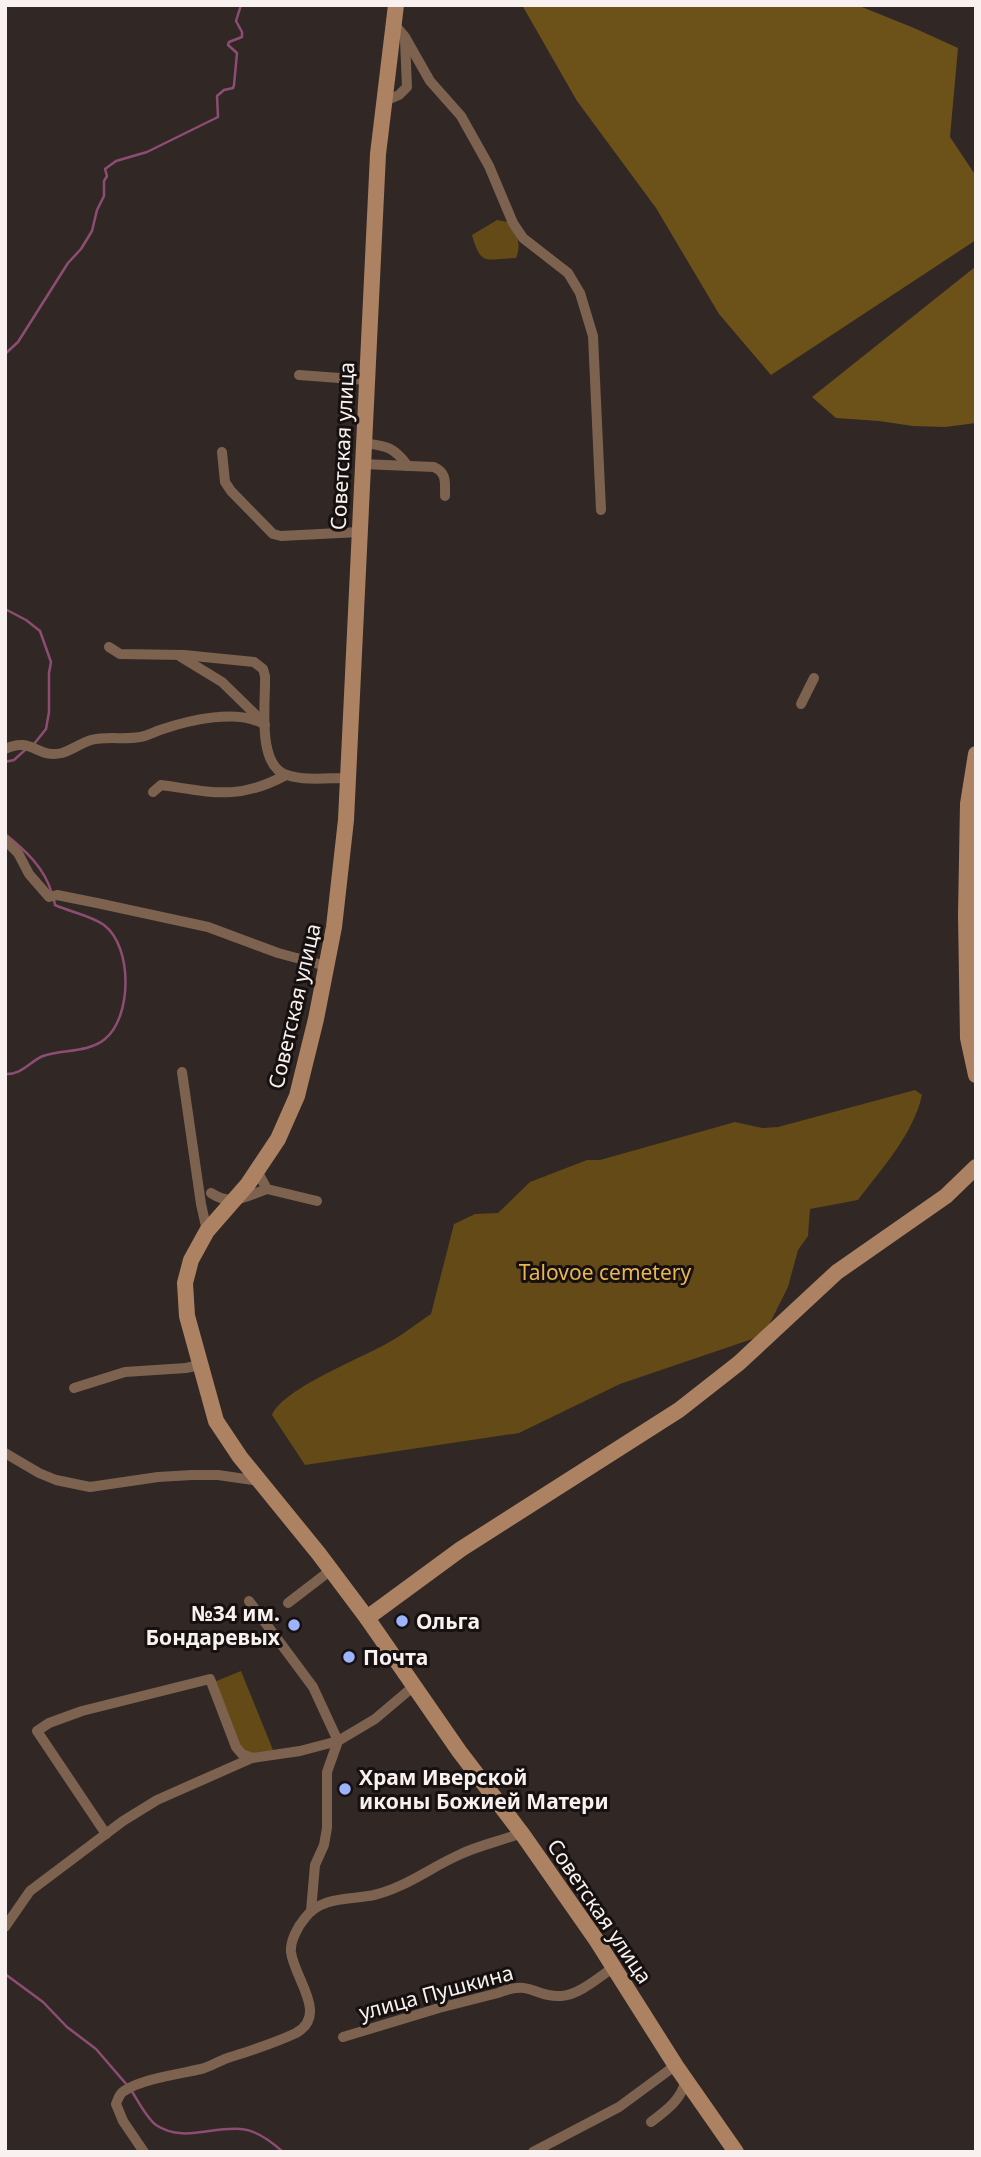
<svg xmlns="http://www.w3.org/2000/svg" width="981" height="2157" font-family="'Noto Sans',sans-serif">
<style>
.green{fill:#634a16}
.forest{fill:#6c5119}
.lines{fill:none;stroke-linecap:round;stroke-linejoin:round}
.stream{stroke:#8d4d73;stroke-width:2.5}
.street{stroke:#7d624f;stroke-width:10}
.secondary{stroke:#ac8263;stroke-width:16}
.poi-dot{fill:#9eb3fd;stroke:#161110;stroke-width:2.5}
.labels{text-anchor:middle;dominant-baseline:central;stroke-width:6;stroke-linejoin:round;paint-order:stroke}
.street-label{font-size:21px;fill:#f8f1ef;stroke:#161110}
.park-label{font-size:21px;fill:#e8b551;stroke:#161110}
.poi-label{font-size:21px;font-weight:bold;fill:#f8f1ef;stroke:#161110;text-anchor:start}
</style>
<rect width="100%" height="100%" fill="#312725"/>
<g class="green">
<path d="M 497,220 L 508,222 C 517,233 522,244 516,258 C 486,259 481,267 472,235 Z"/>
<path d="M 915,1090 L 922,1095 C 913,1135 882,1168 858,1200 L 810,1209 L 808,1236 L 798,1250 L 788,1287 L 764,1335 L 620,1384 L 519,1433 L 305,1465 L 272,1415 C 283,1389 359,1359 386,1344 C 401,1336 416,1324 431,1314 L 454,1224 L 475,1214 L 498,1213 L 530,1182 L 587,1160 L 600,1160 L 735,1122 L 762,1128 L 778,1127 Z"/>
<path d="M 241,1671 L 273,1750 L 252,1755 L 238,1746 L 214,1682 Z"/>
</g>
<g class="forest">
<path d="M 522,5 L 857,5 L 914,28 L 958,48 L 950,137 L 976,176 L 976,240 L 771,375 L 719,314 L 656,208 L 577,101 Z"/>
<path d="M 975,267 L 976,423 L 945,427 L 913,426 L 879,421 L 836,418 L 812,397 Z"/>
</g>
<g class="lines">
<g class="stream">
<path d="M 5,354 L 18,342 L 68,263 L 81,249 L 92,231 L 97,210 L 104,196 L 104,181 L 107,176 L 105,169 L 116,161 L 147,152 L 218,117 L 217,96 L 224,90 L 233,88 L 234,85 L 237,53 L 228,45 L 229,42 L 242,37 L 242,32 L 236,21 L 241,5"/>
<path d="M 5,609 L 26,620 L 40,631 L 51,662 L 49,673 L 49,712 L 46,729 L 34,744"/>
<path d="M 5,762 L 14,760 L 25,750"/>
<path d="M 5,834 C 25,850 45,868 52,894"/>
<path d="M 5,1074 C 22,1075 29,1062 43,1056 C 63,1049 88,1053 105,1039 C 132,1017 133,947 104,925 C 90,915 70,912 55,905 L 54,900"/>
<path d="M 5,1974 L 43,2002 L 67,2027 L 96,2049 L 127,2085"/>
<path d="M 131,2090 C 137,2099 147,2119 156,2125 C 183,2143 212,2126 241,2129 C 256,2130 272,2142 283,2152"/>
</g>
<g class="street">
<path d="M 395,25 L 405,37 L 430,81 L 461,116 L 489,166 L 513,223 L 523,238 L 568,273 L 580,293 L 593,336 L 601,510"/>
<path d="M 385,101 L 399,95 L 407,87 L 405,40"/>
<path d="M 299,375 L 366,380"/>
<path d="M 363,443 C 386,446 393,446 408,466"/>
<path d="M 222,452 L 225,482 L 231,491 L 273,534 L 281,536 L 359,532"/>
<path d="M 362,464 L 434,467 C 447,473 445,482 445,496"/>
<path d="M 109,647 L 120,654 L 184,655 L 254,662 L 263,669 L 265,676 C 266,702 256,766 287,775 C 305,781 328,778 347,778"/>
<path d="M 181,657 L 222,682 L 261,720"/>
<path d="M 801,704 L 814,678"/>
<path d="M 5,749 C 32,736 37,759 62,753 C 72,750 81,743 91,740 C 107,736 124,740 140,737 C 147,736 154,732 160,730 C 189,720 239,708 265,725"/>
<path d="M 153,792 L 161,785 C 211,792 238,801 286,775"/>
<path d="M 5,840 L 18,853 L 29,874 L 49,897 L 57,895 L 97,903 L 208,927 L 278,953 L 326,966"/>
<path d="M 182,1072 L 201,1204 L 207,1231"/>
<path d="M 257,1171 L 267,1189 L 317,1201"/>
<path d="M 211,1193 C 232,1207 246,1196 267,1189"/>
<path d="M 74,1388 L 125,1372 L 186,1368 L 200,1365"/>
<path d="M 5,1453 L 39,1473 L 56,1480 L 90,1487 L 158,1477 L 192,1475 L 218,1475 L 260,1481"/>
<path d="M 249,1601 L 313,1687 L 338,1741 L 327,1772 L 327,1828 L 324,1845 L 315,1865 L 311,1911"/>
<path d="M 288,1603 L 331,1570"/>
<path d="M 106,1834 L 37,1731 L 49,1723 L 82,1711 L 210,1679 L 236,1747 L 242,1754 L 252,1758"/>
<path d="M 5,1927 L 30,1891 L 123,1821 L 157,1800 L 252,1758 L 300,1751 L 338,1741 L 375,1719 L 414,1686"/>
<path d="M 343,2037 L 439,2008 L 498,1993 C 531,1979 535,1998 561,1996 C 579,1995 599,1977 614,1967"/>
<path d="M 651,2122 C 667,2110 681,2100 686,2080"/>
<path d="M 144,2152 L 123,2121 L 116,2104 C 118,2099 119,2094 124,2091 C 142,2079 179,2074 201,2069 C 210,2067 217,2062 225,2059 C 249,2051 273,2044 296,2033 C 329,2015 294,1978 291,1952 C 290,1941 298,1926 305,1918 C 321,1896 350,1900 374,1895 C 405,1888 431,1867 461,1854 C 480,1845 501,1841 521,1833"/>
<path d="M 533,2152 L 619,2107 L 676,2065"/>
</g>
<g class="secondary">
<path d="M 396,5 L 378,154 L 346,820 L 334,927 L 316,1019 L 297,1096 L 278,1139 L 248,1184 L 207,1231 L 191,1260 L 185,1283 L 187,1316 L 216,1421 L 240,1457 L 319,1554 L 367,1618 L 459,1751 L 523,1835 L 597,1941 L 676,2066 L 736,2152"/>
<path d="M 976,754 L 968,804 L 966,915 L 968,1038 L 976,1075"/>
<path d="M 367,1618 L 461,1549 L 679,1410 L 739,1363 L 837,1272 L 946,1196 L 976,1167"/>
</g>
</g>
<g class="poi-dot">
<circle cx="402" cy="1621" r="7"/>
<circle cx="294" cy="1625" r="7"/>
<circle cx="349" cy="1657" r="7"/>
<circle cx="345" cy="1789" r="7"/>
</g>
<g class="labels">
<g class="street-label">
<text transform="translate(342 446) rotate(-87)">Советская улица</text>
<text transform="translate(294 1006) rotate(-77)">Советская улица</text>
<text transform="translate(600 1911) rotate(56)">Советская улица</text>
<text transform="translate(436 1992) rotate(-15)">улица Пушкина</text>
</g>
<g class="park-label">
<text x="605" y="1272">Talovoe cemetery</text>
</g>
<g class="poi-label">
<text x="280" y="1613" text-anchor="end">№34 им.<tspan x="280" dy="24">Бондаревых</tspan></text>
<text x="416" y="1621">Ольга</text>
<text x="363" y="1657">Почта</text>
<text x="359" y="1777">Храм Иверской<tspan x="359" dy="24">иконы Божией Матери</tspan></text>
</g>
</g>
<rect width="981" height="2157" fill="none" stroke="#f8f1ef" stroke-width="14"/>
</svg>
